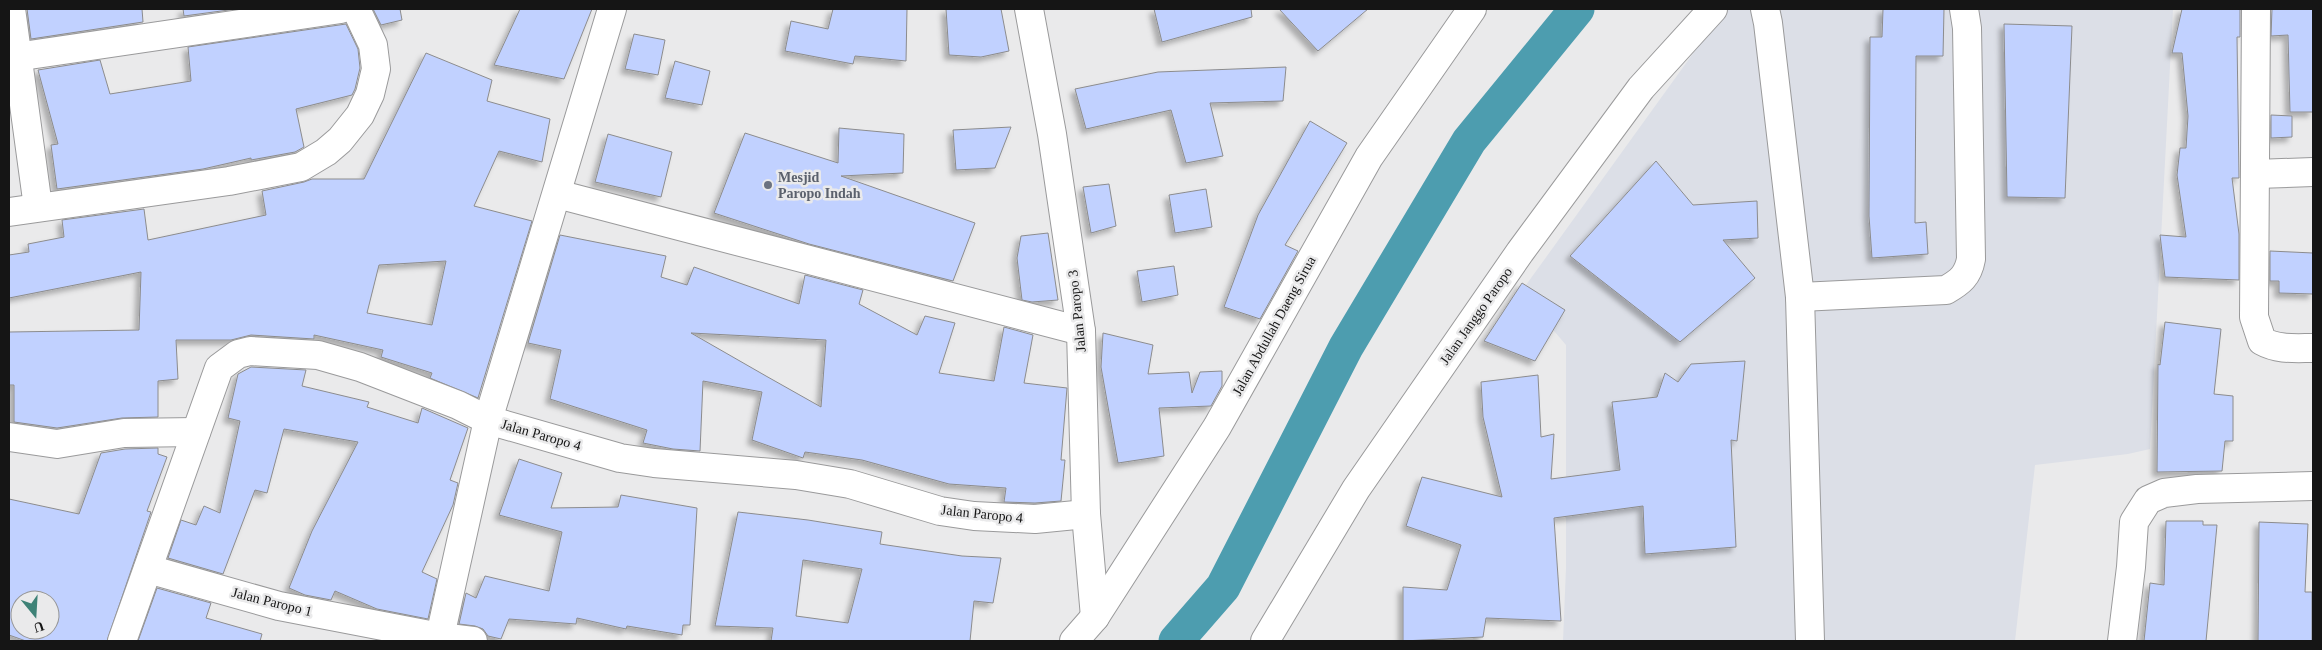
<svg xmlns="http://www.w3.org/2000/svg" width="2322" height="650" font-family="'Times New Roman',serif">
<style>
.built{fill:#dcdfe7}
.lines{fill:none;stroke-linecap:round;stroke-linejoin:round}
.canal{stroke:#4d9daf;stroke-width:35}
.building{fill:#c1d1ff;stroke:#8c8c8d;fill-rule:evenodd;filter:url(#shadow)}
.minor-casing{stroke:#9a9a9b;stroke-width:30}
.secondary-casing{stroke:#9a9a9b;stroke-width:30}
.minor{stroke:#fff;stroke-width:28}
.secondary{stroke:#fff;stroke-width:28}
.worship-dot{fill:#6b7280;stroke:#eaeaeb;stroke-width:2}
.labels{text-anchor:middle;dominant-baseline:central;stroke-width:5;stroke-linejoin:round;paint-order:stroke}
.worship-label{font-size:14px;font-weight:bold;fill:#5b616d;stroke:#eaeaeb;text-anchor:start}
.street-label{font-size:14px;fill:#151515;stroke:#eaeaeb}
</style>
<defs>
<filter id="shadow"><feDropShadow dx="-4.5" dy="4.5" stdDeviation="2.5" flood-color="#0004"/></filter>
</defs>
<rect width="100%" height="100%" fill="#eaeaeb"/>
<path class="built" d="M 1720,9 L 2173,9 L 2150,449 L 2128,454 L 2035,465 L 2015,641 L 1563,641 L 1566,568 L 1566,345 L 1521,292 L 1702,41 Z"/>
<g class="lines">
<path class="canal" d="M 1176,641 L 1223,587 L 1346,347 L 1469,141 L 1577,9"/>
</g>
<g class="building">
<path d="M 27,9 L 142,9 L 143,22 L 31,39 Z"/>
<path d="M 183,9 L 236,9 L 184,16 Z"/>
<path d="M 373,9 L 400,9 L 402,20 L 381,25 Z"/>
<path d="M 520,9 L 592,9 L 564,79 L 494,65 Z"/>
<path d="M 833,9 L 907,9 L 906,61 L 855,56 L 853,64 L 785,51 L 791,21 L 828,29 Z"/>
<path d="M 946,9 L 1001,9 L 1009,51 L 981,57 L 949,55 Z"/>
<path d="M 1154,9 L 1251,9 L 1252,17 L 1162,42 Z"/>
<path d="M 1279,9 L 1368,9 L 1318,51 Z"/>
<path d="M 1883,9 L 1944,9 L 1943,56 L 1916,56 L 1915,223 L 1926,222 L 1928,254 L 1872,258 L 1869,216 L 1870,37 L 1882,37 Z"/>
<path d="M 2182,9 L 2240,9 L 2240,37 L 2237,37 L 2239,178 L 2232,178 L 2239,234 L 2239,280 L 2165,277 L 2160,235 L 2186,237 L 2177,175 L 2180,148 L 2186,148 L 2188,116 L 2182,53 L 2172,53 Z"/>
<path d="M 2272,9 L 2313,9 L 2313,112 L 2290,112 L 2288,35 L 2271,36 Z"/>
<path d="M 346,24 L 358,49 L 360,68 L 355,89 L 352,95 L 296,109 L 304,147 L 295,152 L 251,160 L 251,158 L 203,169 L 57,189 L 51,145 L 58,144 L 38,70 L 100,60 L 110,94 L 191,81 L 188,47 Z"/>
<path d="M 2004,24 L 2072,26 L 2065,198 L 2007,197 Z"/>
<path d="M 634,34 L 665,40 L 658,75 L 625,69 Z"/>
<path d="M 426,53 L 492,80 L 487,101 L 550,119 L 542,162 L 499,151 L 474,206 L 532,221 L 478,398 L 430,378 L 432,373 L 381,357 L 383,350 L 314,335 L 314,339 L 251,335 L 231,340 L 176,340 L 178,379 L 158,381 L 158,417 L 122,418 L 57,428 L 14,422 L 14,385 L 9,385 L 9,332 L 139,330 L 141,272 L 9,298 L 9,255 L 29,252 L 28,244 L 64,237 L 62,220 L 144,209 L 148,240 L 266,215 L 262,191 L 304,182 L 312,179 L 364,179 ZM 446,261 L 432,325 L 367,313 L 379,265 Z"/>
<path d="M 675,61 L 710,71 L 702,105 L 665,98 Z"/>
<path d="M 1286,67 L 1283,101 L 1210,103 L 1223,156 L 1186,163 L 1171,110 L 1086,129 L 1075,89 L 1158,72 Z"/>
<path d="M 2271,115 L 2292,116 L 2292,137 L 2271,138 Z"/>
<path d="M 1310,121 L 1347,143 L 1285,245 L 1298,251 L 1260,319 L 1224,307 L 1258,215 Z"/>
<path d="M 1011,127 L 995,168 L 956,170 L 953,130 Z"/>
<path d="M 839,128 L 904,134 L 903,173 L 841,176 L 975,223 L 953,281 L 809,244 L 714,213 L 745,133 L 838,163 Z"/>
<path d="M 608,134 L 672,152 L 661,197 L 595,182 Z"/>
<path d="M 1656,161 L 1693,205 L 1757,201 L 1758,238 L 1723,240 L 1755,278 L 1680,342 L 1570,256 Z"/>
<path d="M 1109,184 L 1116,226 L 1091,233 L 1083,187 Z"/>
<path d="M 1206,189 L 1212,227 L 1175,233 L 1169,195 Z"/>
<path d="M 1048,233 L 1058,300 L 1032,302 L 1022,300 L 1017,258 L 1021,236 Z"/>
<path d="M 560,235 L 666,256 L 661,277 L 687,285 L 694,267 L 799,304 L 805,275 L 863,290 L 859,304 L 917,335 L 925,316 L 955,323 L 939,373 L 994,381 L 1004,327 L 1033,335 L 1024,383 L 1067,388 L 1061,460 L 1065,460 L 1061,501 L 1035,503 L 1004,502 L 1006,488 L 949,484 L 862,460 L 805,452 L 803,458 L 752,440 L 762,392 L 703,381 L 700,451 L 673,449 L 643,443 L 647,430 L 550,399 L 561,350 L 528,343 ZM 691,333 L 826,340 L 821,407 L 766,376 Z"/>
<path d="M 2270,251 L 2313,253 L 2313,294 L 2279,293 L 2279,281 L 2270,281 Z"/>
<path d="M 1174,266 L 1178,295 L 1142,302 L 1137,271 Z"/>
<path d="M 1522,283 L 1565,310 L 1535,361 L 1484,341 Z"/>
<path d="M 2165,322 L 2221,329 L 2214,394 L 2233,396 L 2233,441 L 2225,441 L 2222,471 L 2157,472 L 2158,364 L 2160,365 Z"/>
<path d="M 1103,333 L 1153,345 L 1148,374 L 1189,372 L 1192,393 L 1200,372 L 1222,371 L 1222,386 L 1211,406 L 1159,408 L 1164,456 L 1118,463 L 1101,367 Z"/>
<path d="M 1745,361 L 1737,441 L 1731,440 L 1736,547 L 1645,554 L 1643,506 L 1554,518 L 1561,621 L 1486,618 L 1483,637 L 1403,641 L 1403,587 L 1447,590 L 1461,545 L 1406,526 L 1422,477 L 1502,497 L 1483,417 L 1481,382 L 1538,375 L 1541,437 L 1554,434 L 1551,479 L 1620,470 L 1612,402 L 1657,397 L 1665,373 L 1678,382 L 1691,364 Z"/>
<path d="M 251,367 L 306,370 L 302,386 L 369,402 L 367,407 L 418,423 L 422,408 L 468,428 L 450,480 L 458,483 L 453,505 L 422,572 L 437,579 L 428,619 L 377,609 L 335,591 L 331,600 L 305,595 L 289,588 L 312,531 L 358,442 L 284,429 L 267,493 L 255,490 L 223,574 L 168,558 L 181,520 L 196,525 L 204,506 L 220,513 L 240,421 L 228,418 L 238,374 Z"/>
<path d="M 158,448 L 158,454 L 167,457 L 147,511 L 151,512 L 107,641 L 26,641 L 9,635 L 9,499 L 79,514 L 101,453 L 125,449 ZM 20,600 L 50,600 L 50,630 L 20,630 Z"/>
<path d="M 519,459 L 562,473 L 551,508 L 618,507 L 621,495 L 697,508 L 690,625 L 683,625 L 682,635 L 627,626 L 626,629 L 577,618 L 576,624 L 509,619 L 501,639 L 488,636 L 483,629 L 475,626 L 459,624 L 466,593 L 476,598 L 485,576 L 549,591 L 562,532 L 499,515 Z"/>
<path d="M 738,512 L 808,520 L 882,532 L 880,544 L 962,556 L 1001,558 L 993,603 L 974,601 L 970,641 L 771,641 L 773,628 L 715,626 ZM 803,560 L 862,569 L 848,623 L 796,616 Z"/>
<path d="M 2166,521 L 2203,521 L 2203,525 L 2217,525 L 2206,641 L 2144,641 L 2150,583 L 2164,585 Z"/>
<path d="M 2259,522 L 2308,524 L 2305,592 L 2312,592 L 2312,641 L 2258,641 Z"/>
<path d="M 157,588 L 211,603 L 206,618 L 262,634 L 260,641 L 138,641 Z"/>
</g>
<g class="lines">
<g class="minor-casing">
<g id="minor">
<path d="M 11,9 L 38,207"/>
<path d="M 1029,9 L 1052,134 L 1081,331 L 1086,514 L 1095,617"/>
<path d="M 1765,9 L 1768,23 L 1800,297 L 1810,641"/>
<path d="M 2256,9 L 2254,317 L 2262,341 C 2278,350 2296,348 2313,348"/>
<path d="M 9,58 L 341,9"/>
<path d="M 2256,174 L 2313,172"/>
<path d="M 557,194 L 1081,331"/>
<path d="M 9,212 L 229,181 L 301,167 L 326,152 L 340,140 L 360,115 L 370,94 L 376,69 L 373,45 L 356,9"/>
<path d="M 1800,297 L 1946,290 C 1960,282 1968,276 1971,259 L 1967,28 L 1964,9"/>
<path d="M 9,437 L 57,444 L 124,433 L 196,432"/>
<path d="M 148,569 L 279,606 L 440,637 L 473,641"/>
<path d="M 122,641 L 219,368 L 238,354 L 250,351 L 318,355 L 360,367 L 458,405 L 488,420 L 620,458 L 654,463 L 796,475 L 850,484 L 940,511 L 974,516 L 1035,519 L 1086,514"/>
<path d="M 439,641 L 488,420 L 612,9"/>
<path d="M 1265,641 L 1356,489 L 1520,252 L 1641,88 L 1713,9"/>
<path d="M 2122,641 L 2131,567 L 2134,522 L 2148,500 L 2164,493 L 2197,489 L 2313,486"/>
</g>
</g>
<g class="secondary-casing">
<path id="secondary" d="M 1074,641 L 1095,617 L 1217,427 L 1369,157 L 1472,9"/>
</g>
<use href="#minor" class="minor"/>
<use href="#secondary" class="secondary"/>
</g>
<circle class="worship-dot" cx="768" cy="185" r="5"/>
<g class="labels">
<g class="worship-label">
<text x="778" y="177">Mesjid<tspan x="778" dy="16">Paropo Indah</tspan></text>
</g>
<g class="street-label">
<text transform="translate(1077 311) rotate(-96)">Jalan Paropo 3</text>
<text transform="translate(1476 316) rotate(-55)">Jalan Janggo Paropo</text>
<text transform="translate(1274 326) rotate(-61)">Jalan Abdullah Daeng Sirua</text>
<text transform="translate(541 435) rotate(16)">Jalan Paropo 4</text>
<text transform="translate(982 514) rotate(6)">Jalan Paropo 4</text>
<text transform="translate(272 602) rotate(14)">Jalan Paropo 1</text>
</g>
</g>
<rect width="2322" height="650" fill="none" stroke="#151515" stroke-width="20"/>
<g transform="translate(35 615) rotate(162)"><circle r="24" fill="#eaeaeb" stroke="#959595"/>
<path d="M0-4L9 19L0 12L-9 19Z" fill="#3e8277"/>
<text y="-8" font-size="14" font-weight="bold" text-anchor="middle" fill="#151515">U</text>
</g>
</svg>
